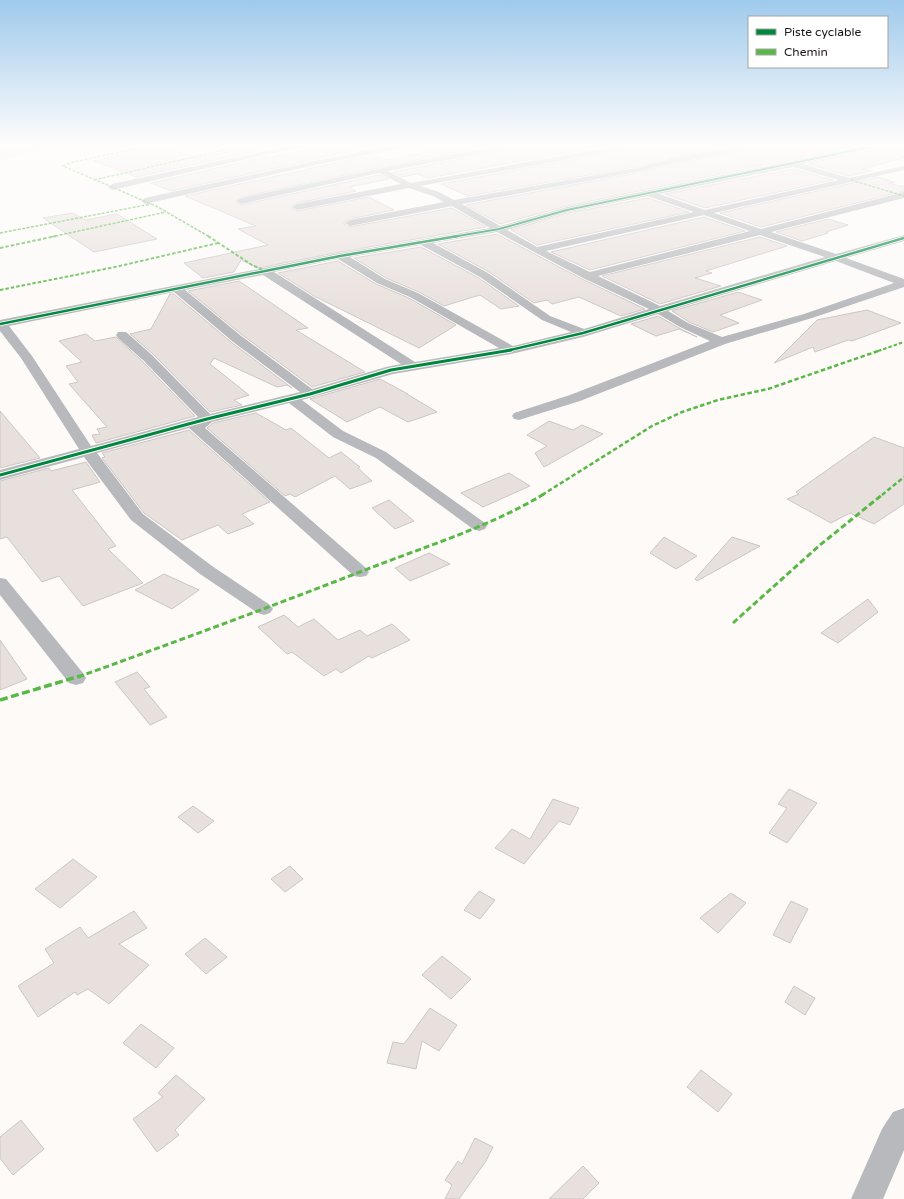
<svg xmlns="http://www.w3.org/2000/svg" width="904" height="1199" font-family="'Varela Round',sans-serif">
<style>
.green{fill:#dbe4da}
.building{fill:#e8e0dd;stroke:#ccc7c6}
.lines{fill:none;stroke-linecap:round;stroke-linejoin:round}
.minor{fill:#b7b9bc;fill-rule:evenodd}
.quiet-far4{stroke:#58b947;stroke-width:1.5;stroke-dasharray:3 1.5;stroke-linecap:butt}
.quiet-far3{stroke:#58b947;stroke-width:2;stroke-dasharray:3.5 2;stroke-linecap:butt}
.quiet-far2{stroke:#58b947;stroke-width:2.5;stroke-dasharray:4.5 2.5;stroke-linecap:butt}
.quiet-far1{stroke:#58b947;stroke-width:3;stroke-dasharray:6 3;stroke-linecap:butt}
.quiet{stroke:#58b947;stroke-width:3.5;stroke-dasharray:8 3.5;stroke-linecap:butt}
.cycleway-far2-casing{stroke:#fff;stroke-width:3}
.cycleway-far1-casing{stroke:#fff;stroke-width:4}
.cycleway-casing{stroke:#fff;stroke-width:5}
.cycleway-far2{stroke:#00873e;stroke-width:2}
.cycleway-far1{stroke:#00873e;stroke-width:2.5}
.cycleway{stroke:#00873e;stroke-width:3}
</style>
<rect width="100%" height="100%" fill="#fdfaf8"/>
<path class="green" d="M 0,146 L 52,146 L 0,161 Z"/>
<g class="building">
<path d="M 158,146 L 197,158 L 249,148 L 257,151 L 136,177 L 94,161 Z"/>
<path d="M 327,146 L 332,146 L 349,152 L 171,191 L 151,183 L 269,156 L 273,157 Z"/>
<path d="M 455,146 L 488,146 L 416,160 L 241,197 L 236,201 L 241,205 L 379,175 L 389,179 L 349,187 L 356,191 L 297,203 L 291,208 L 297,211 L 369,197 L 394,210 L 350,219 L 344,222 L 344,224 L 350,227 L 452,208 L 486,227 L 340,252 L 258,268 L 241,260 L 234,272 L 203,278 L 184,263 L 268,245 L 238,229 L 256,226 L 185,196 L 363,157 L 368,159 L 379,157 L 389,160 Z"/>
<path d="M 518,146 L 606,146 L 428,178 L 417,174 L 402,177 L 393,172 L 513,149 Z"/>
<path d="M 636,146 L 731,146 L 685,154 L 641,166 L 468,196 L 441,184 L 631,149 Z"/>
<path d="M 762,146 L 854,146 L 567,206 L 500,224 L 466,205 L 642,172 L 667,165 L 757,149 Z"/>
<path d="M 880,146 L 904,146 L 904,158 L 863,169 L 871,171 L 849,176 L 809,164 Z"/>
<path d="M 793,169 L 833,180 L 705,208 L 665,194 Z"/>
<path d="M 879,177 L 894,182 L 889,183 L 904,187 L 904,191 L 761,227 L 720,213 Z"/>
<path d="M 648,198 L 689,212 L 537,245 L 511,230 L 568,213 Z"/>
<path d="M 73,213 L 85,220 L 117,214 L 157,239 L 94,252 L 43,218 Z"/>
<path d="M 704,217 L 745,231 L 590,270 L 551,252 Z"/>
<path d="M 828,219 L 848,225 L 826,232 L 828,233 L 802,241 L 776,232 Z"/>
<path d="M 497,234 L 582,279 L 645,309 L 621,316 L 579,297 L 552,304 L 547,300 L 534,303 L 489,272 L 438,244 Z"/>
<path d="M 760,237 L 787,246 L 706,271 L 712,273 L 695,278 L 721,286 L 660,304 L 602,276 Z"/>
<path d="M 421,247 L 479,278 L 519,306 L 501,309 L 480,295 L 444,306 L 419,292 L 386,278 L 354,258 Z"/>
<path d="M 338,261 L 376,284 L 409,298 L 456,325 L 419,348 L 314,296 L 278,273 Z"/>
<path d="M 239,281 L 308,328 L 296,330 L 365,372 L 312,387 L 241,334 L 188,291 Z"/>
<path d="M 738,292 L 762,300 L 720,315 L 739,323 L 713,332 L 689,322 L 672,311 Z"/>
<path d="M 170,294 L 174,294 L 231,342 L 292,388 L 287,385 L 277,387 L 214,358 L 210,364 L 249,395 L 234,400 L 242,405 L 210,412 L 153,354 L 130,334 L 151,329 Z"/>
<path d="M 867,310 L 901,323 L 852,341 L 848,340 L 815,352 L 813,347 L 774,363 L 817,320 Z"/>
<path d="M 658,316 L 679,328 L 697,337 L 679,329 L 656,336 L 631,324 Z"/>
<path d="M 86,334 L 95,341 L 116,337 L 143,362 L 195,416 L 96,443 L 92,435 L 100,434 L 97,429 L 107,427 L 69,384 L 78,382 L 66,366 L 82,362 L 59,341 Z"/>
<path d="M 380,379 L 408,394 L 407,394 L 437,412 L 408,422 L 380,407 L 347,422 L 310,399 Z"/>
<path d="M 0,411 L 40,458 L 0,468 Z"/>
<path d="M 256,413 L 286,430 L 291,428 L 329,458 L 341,452 L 360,467 L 358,468 L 372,481 L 350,489 L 335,476 L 295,497 L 290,494 L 285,496 L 207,428 L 213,423 Z"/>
<path d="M 549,421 L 573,430 L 582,425 L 603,434 L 544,467 L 535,453 L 547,446 L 527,435 Z"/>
<path d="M 189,430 L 270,502 L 242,514 L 254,524 L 228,534 L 218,525 L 182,540 L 144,513 L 102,458 L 105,457 L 102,453 Z"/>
<path d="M 874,437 L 904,448 L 904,504 L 874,524 L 850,513 L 831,523 L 787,499 L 799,494 L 796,492 Z"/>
<path d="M 86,462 L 100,482 L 72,490 L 116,546 L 108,549 L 143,583 L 83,606 L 59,576 L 42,582 L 7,537 L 0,539 L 0,481 L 49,468 L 51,471 Z"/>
<path d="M 509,473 L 530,486 L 483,507 L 461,493 Z"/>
<path d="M 389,500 L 414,521 L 395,529 L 372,508 Z"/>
<path d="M 664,537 L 697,556 L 676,569 L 650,553 Z"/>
<path d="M 732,537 L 760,546 L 697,581 L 695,579 Z"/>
<path d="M 429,553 L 450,564 L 410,581 L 395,568 Z"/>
<path d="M 164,574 L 199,590 L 172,609 L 135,590 Z"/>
<path d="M 868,599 L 878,612 L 838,643 L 821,633 Z"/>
<path d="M 284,615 L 298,627 L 314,619 L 338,640 L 360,630 L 367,636 L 392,624 L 410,640 L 372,658 L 369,656 L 341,673 L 336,669 L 324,676 L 292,652 L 287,654 L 258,627 Z"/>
<path d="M 0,640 L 27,679 L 0,690 Z"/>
<path d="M 137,672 L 150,687 L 144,689 L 167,717 L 150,725 L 115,682 Z"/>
<path d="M 789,789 L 817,803 L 787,843 L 769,833 L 787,808 L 778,804 Z"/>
<path d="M 553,799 L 579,808 L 570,825 L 559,821 L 524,864 L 495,848 L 512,829 L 530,839 Z"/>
<path d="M 193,806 L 214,821 L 198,833 L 178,817 Z"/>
<path d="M 73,859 L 97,877 L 60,908 L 35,889 Z"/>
<path d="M 290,866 L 303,879 L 285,892 L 271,879 Z"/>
<path d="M 479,891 L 495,900 L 480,919 L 464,910 Z"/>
<path d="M 731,893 L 746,903 L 718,933 L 700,918 Z"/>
<path d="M 791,901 L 808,909 L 790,943 L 773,935 Z"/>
<path d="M 134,911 L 147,928 L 119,944 L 149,965 L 109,1004 L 88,989 L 77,995 L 75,992 L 38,1017 L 18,986 L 54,963 L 45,949 L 80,927 L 88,938 Z"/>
<path d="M 205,938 L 227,957 L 206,974 L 185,954 Z"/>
<path d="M 442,956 L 471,979 L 451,999 L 422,975 Z"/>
<path d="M 794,986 L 815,998 L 805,1015 L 785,1002 Z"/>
<path d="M 430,1008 L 457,1025 L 439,1051 L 422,1041 L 416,1069 L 387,1063 L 393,1042 L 404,1044 Z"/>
<path d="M 141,1024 L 174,1048 L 156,1068 L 123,1043 Z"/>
<path d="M 701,1070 L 732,1094 L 718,1112 L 687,1087 Z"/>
<path d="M 176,1075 L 205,1099 L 175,1130 L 179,1135 L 157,1152 L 133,1119 L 163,1097 L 158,1093 Z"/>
<path d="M 21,1120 L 44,1149 L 13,1175 L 0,1158 L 0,1137 Z"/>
<path d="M 475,1138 L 493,1147 L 486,1161 L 459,1199 L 445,1199 L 452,1185 L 445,1180 L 458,1161 L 462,1164 Z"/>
<path d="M 583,1166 L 599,1183 L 583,1199 L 549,1199 Z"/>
</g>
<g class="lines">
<g class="minor">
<path d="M 288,146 L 304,146 L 112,190 L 108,187 L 112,184 Z"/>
<path d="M 389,146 L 406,146 L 402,148 L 315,165 L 145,204 L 141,201 L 145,198 L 315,161 Z"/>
<path d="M 498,146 L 517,146 L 513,148 L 388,171 L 411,183 L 616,146 L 635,146 L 631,148 L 420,186 L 439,192 L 454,200 L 641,167 C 678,156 722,146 761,146 L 757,148 L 667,164 L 642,171 L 462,204 L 500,226 L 567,207 L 863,146 L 879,146 L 803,164 L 849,178 L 904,166 L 904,170 L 714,213 L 761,229 L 904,192 L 904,198 L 771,232 L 836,254 L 904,235 L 904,241 L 846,258 L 904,279 L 904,287 L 812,318 L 725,344 L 580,401 L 519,420 L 514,419 L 512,416 L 514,413 L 570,395 L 710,341 L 680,327 L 658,314 L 583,337 L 511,354 L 393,374 L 302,400 L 343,431 L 386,452 L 485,523 L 487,526 L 485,529 L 479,531 L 473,529 L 376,458 L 333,437 L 289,403 L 212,422 L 205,428 L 366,568 L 369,572 L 366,576 L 360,577 L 354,576 L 189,428 L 97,453 L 143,514 L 212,566 L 270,605 L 273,609 L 270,613 L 264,615 L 258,613 L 200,574 L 131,520 L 84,457 L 0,480 L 0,470 L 79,449 L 21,358 L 0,331 L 0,320 L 340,253 L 490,228 L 452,206 L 350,226 L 345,223 L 350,220 L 444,202 L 433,196 L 409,188 L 297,210 L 292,207 L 297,204 L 401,184 L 379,173 L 241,204 L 237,201 L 241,198 L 416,161 ZM 793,167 L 839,180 L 705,210 L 659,194 ZM 648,196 L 694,212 L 537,247 L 507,230 L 568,212 ZM 704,215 L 750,231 L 590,272 L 546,251 ZM 497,232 L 583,278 L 649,309 L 584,329 L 550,316 L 488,273 L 433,243 ZM 760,235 L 825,257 L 660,306 L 598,276 ZM 421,245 L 480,277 L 542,320 L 571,332 L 513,346 L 418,293 L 385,279 L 350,257 ZM 338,259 L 377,283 L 410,297 L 499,348 L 415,362 L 274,272 ZM 836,261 L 894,283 L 804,314 L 722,337 L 688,323 L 668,311 ZM 263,275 L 401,364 L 386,367 L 312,389 L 240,335 L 185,290 ZM 174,292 L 232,341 L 300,392 L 210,414 L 152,355 L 126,332 L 118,332 L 116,335 L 118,338 L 144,361 L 198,417 L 91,446 L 32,356 L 9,326 Z"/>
<path d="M 0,578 L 6,579 L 83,673 L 86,678 L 83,683 L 76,685 L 69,683 L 0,595 Z"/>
<path d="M 904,1108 L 904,1150 L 883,1199 L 851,1199 L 882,1129 L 893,1112 Z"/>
</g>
<g class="quiet-far4">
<path d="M 149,146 L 73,162 L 63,166 L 156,206 L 210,237"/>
<path d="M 94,180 L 241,146"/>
<path d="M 851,180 L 904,196"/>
<path d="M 0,233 L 151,204"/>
<path d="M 51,237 L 166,212"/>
</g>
<g class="quiet-far3">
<path d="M 208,236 L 252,265 L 265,271"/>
<path d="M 0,248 L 56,236"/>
<path d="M 0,290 L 115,267 L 218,243"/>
<path d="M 878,351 L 904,342"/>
</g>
<g class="quiet-far2">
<path d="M 542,495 L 652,426 L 682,412 L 718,400 L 768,389 L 881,350"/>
<path d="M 882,495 L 904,477"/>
</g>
<g class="quiet-far1">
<path d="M 733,623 L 820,545 L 883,494"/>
<path d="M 78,677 C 178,641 278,604 378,565 C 433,544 493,525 544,494"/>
</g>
<path class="quiet" d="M 0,700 L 80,676"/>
<g class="cycleway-far2-casing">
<path id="cycleway-far2" d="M 452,237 L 499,229 L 567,210 L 875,146"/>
</g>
<g class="cycleway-far1-casing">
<g id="cycleway-far1">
<path d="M 0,324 L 340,256 L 458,236"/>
<path d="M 506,351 L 583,333 L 904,238"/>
</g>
</g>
<g class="cycleway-casing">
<path id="cycleway" d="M 0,475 L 207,419 L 310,394 L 391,370 L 511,350"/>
</g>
<use href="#cycleway-far2" class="cycleway-far2"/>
<use href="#cycleway-far1" class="cycleway-far1"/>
<use href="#cycleway" class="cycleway"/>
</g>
<linearGradient id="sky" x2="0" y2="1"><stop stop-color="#9fcaec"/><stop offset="0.46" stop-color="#fefdfc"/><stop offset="1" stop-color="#fefdfc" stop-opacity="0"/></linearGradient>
<rect width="904" height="314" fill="url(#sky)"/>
<rect x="748" y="16" width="140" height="52" fill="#ffffff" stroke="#a4a3a1"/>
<rect x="756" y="29" width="20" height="6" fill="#00873e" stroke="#a4a3a1"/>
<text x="784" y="36" font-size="12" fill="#1c1815">Piste cyclable</text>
<rect x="756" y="49" width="20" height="6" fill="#58b947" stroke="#a4a3a1"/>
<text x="784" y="56" font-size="12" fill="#1c1815">Chemin</text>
</svg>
